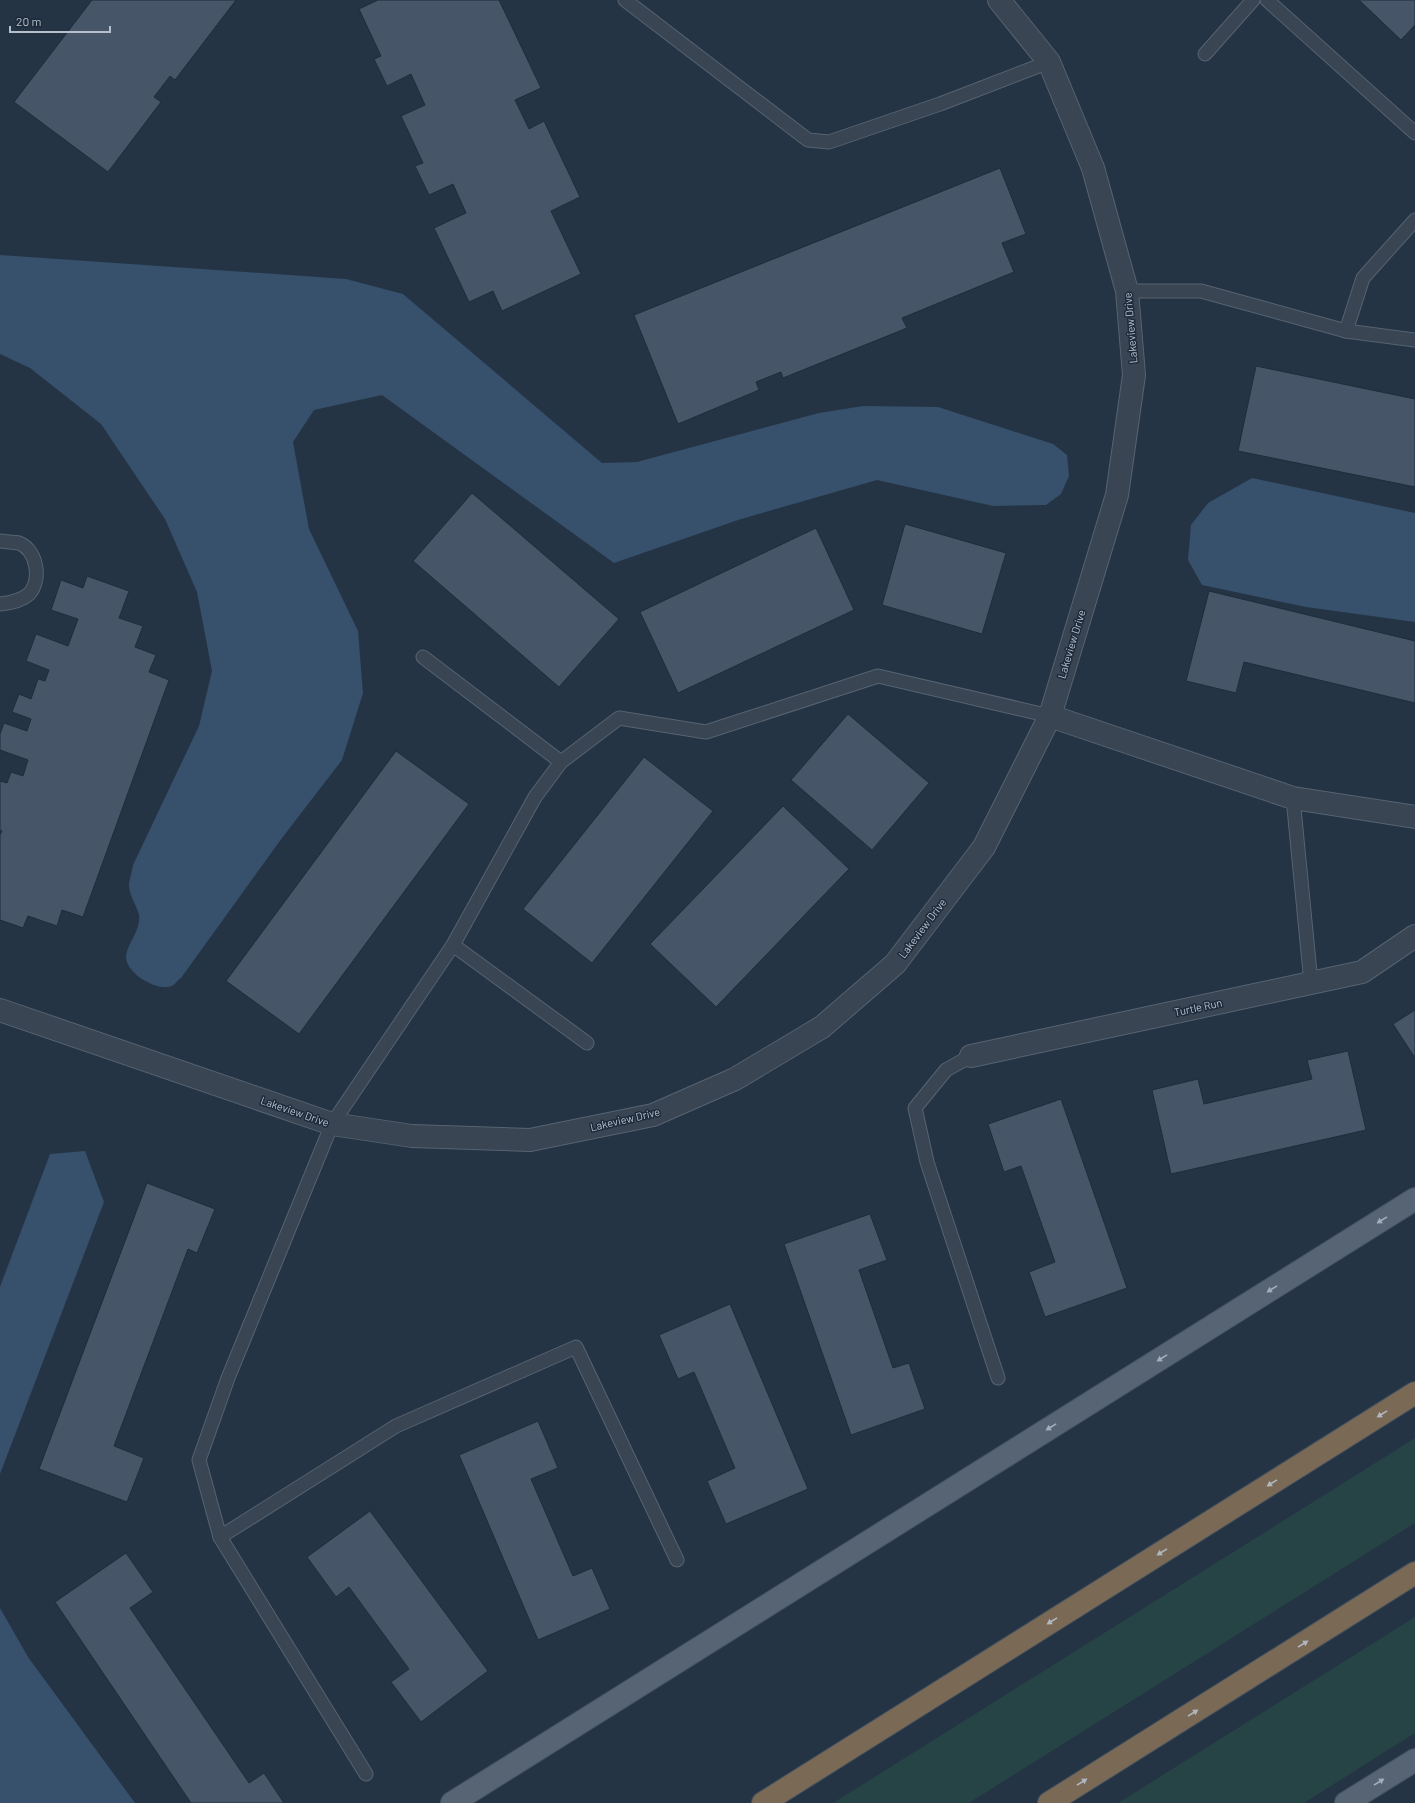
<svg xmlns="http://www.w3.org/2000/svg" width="1415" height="1803" font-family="Barlow,sans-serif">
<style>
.green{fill:#264345}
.water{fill:#37506c}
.building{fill:#465668;stroke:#1f2c3b}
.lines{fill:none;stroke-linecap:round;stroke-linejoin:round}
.service-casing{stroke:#576371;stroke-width:15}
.minor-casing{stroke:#576371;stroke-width:24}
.tertiary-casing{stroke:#576371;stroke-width:24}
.primary-casing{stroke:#455160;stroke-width:24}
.motorway-casing{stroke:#43505e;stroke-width:24}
.service{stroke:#394553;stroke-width:13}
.minor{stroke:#394553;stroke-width:22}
.tertiary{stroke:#394553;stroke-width:22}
.primary{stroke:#576473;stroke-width:22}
.motorway{stroke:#7a6955;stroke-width:22}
.oneway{fill:#a3aebb}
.oneway2{fill:#b0b7c1}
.labels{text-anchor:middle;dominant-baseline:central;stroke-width:3;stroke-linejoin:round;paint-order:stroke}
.street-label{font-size:11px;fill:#b6c0cd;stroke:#1d2a39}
</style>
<rect width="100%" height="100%" fill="#243444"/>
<g class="green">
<path d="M 1415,1438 L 1415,1523 L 969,1803 L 833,1803 Z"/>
<path d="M 1415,1617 L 1415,1733 L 1304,1803 L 1118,1803 Z"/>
</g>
<g class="water">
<path d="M 0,255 L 346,279 L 403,294 L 602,463 L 637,462 L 819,413 L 863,406 L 938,407 L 1053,444 L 1067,455 L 1069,476 L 1061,494 L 1046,505 L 993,506 L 877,480 L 741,519 L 614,563 L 382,395 L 314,410 L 293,442 L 309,529 L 358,631 L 363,693 L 342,760 L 282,838 L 181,978 C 178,980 175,984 172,986 C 157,992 125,973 126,956 C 128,942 141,930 139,915 C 137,906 130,897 129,886 C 129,880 132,872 133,865 L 199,726 L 212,671 L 197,592 L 165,519 L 101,424 L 30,368 L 0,354 Z"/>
<path d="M 1252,478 L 1415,513 L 1415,622 L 1306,607 L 1202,585 L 1188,560 L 1191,525 L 1208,503 Z"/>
<path d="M 85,1151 L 104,1202 L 0,1474 L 0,1287 L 50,1154 Z"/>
<path d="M 0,1608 L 28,1657 L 135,1803 L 0,1803 Z"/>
</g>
<g class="building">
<path d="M 92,0 L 236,0 L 175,80 L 170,76 L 154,97 L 161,102 L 108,172 L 14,102 Z"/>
<path d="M 378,0 L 499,0 L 541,88 L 515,100 L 529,129 L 544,121 L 580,197 L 551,211 L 581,274 L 502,311 L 493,291 L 469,302 L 434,228 L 466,213 L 453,184 L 429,195 L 415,166 L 423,163 L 401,116 L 425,105 L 411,74 L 387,86 L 374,59 L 381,56 L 359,9 Z"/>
<path d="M 1359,0 L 1415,0 L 1415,25 L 1401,40 Z"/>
<path d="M 1000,168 L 1026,234 L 1002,243 L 1014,272 L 902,318 L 907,328 L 783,378 L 781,372 L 756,382 L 759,390 L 678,424 L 634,315 Z"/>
<path d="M 1256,366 L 1415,399 L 1415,487 L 1238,451 Z"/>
<path d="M 472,493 L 619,619 L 559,687 L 413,561 Z"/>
<path d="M 905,524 L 1006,553 L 982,634 L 882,605 Z"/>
<path d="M 816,528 L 854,610 L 678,693 L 640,612 Z"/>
<path d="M 87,576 L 129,591 L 119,618 L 143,626 L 135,647 L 156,655 L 149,672 L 169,680 L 83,917 L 62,910 L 57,926 L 28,916 L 23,928 L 0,920 L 0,835 L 2,831 L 0,830 L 0,781 L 7,783 L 11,772 L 23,776 L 28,760 L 0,750 L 0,734 L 4,723 L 27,731 L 31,719 L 12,712 L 19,694 L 31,699 L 38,679 L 45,681 L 49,670 L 26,661 L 36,634 L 68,646 L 78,619 L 51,610 L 61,580 L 83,588 Z"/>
<path d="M 1209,591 L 1415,641 L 1415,703 L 1244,662 L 1236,693 L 1186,681 Z"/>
<path d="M 848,714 L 929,783 L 872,850 L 791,780 Z"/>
<path d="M 396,751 L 469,804 L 299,1034 L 226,981 Z"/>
<path d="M 644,757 L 713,811 L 592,963 L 523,909 Z"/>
<path d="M 783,806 L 849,869 L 716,1007 L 650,944 Z"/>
<path d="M 1415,1010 L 1415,1058 L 1393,1024 Z"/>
<path d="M 1348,1051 L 1366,1130 L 1171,1174 L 1152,1090 L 1198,1079 L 1204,1104 L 1312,1079 L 1307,1060 Z"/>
<path d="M 1061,1099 L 1127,1288 L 1045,1317 L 1029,1272 L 1055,1262 L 1021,1166 L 1004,1172 L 988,1124 Z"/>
<path d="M 147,1183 L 215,1209 L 197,1253 L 188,1249 L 114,1446 L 144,1458 L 127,1502 L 39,1469 Z"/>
<path d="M 870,1214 L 887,1260 L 859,1270 L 893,1368 L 909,1363 L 925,1409 L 851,1435 L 784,1244 Z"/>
<path d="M 730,1304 L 808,1489 L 726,1524 L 707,1481 L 735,1468 L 694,1372 L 678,1379 L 659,1335 Z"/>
<path d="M 538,1421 L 558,1468 L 531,1479 L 573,1576 L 592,1568 L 610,1609 L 538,1640 L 459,1455 Z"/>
<path d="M 370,1511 L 488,1671 L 421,1722 L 391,1682 L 409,1669 L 349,1587 L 336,1597 L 307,1557 Z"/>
<path d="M 126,1553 L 153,1592 L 130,1608 L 249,1783 L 264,1773 L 284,1803 L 191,1803 L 55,1602 Z"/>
</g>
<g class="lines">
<g class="service-casing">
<g id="service">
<path d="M 625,0 L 808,140 L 829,142 L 940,104 L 1049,62"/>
<path d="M 1267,0 L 1415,133"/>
<path d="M 1205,54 L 1253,0"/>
<path d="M 1127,291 L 1201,291 L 1346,331 L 1415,340"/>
<path d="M 1346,331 L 1363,278 L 1415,220"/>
<path d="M 0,541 C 6,542 13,542 19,543 C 37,550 42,580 29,594 C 21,601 10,603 0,604"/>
<path d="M 423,657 L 561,762"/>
<path d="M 1293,798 L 1311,983"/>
<path d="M 453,945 L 587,1043"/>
<path d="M 971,1056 L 946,1070 L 915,1108 L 927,1162 L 998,1378"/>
<path d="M 220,1537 L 396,1426 L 576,1347 L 677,1560"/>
<path d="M 366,1774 L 220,1537 L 199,1460 L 228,1378 L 332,1124 L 453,945 L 535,797 L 561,762 L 619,718 L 706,732 L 878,676 L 1050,716"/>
</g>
</g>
<g class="minor-casing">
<g id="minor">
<path d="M 1050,716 L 1293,798 L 1415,817"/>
<path d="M 971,1056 L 1362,972 L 1415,936"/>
</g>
</g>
<g class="tertiary-casing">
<path id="tertiary" d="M 0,1010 L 332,1124 L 412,1136 L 530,1140 L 653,1115 L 735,1079 L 822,1027 L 895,964 L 984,847 L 1050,716 L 1117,495 L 1134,375 L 1127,291 L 1093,168 L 1049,62 L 999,0"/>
</g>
<g class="primary-casing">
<g id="primary">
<path d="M 452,1803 L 1415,1199"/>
<path d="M 1346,1803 L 1415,1760"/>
</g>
</g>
<g class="motorway-casing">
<g id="motorway">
<path d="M 763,1803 L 1415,1393"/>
<path d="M 1049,1803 L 1415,1573"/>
</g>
</g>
<use href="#service" class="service"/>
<use href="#minor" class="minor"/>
<use href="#tertiary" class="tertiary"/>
<use href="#primary" class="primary"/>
<use href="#motorway" class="motorway"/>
</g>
<defs><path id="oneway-solid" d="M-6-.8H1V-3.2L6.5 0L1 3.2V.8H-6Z"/></defs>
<g class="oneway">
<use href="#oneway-solid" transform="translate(1382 1220) rotate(148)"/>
<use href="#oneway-solid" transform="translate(1272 1289) rotate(148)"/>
<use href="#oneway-solid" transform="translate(1162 1358) rotate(148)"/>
<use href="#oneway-solid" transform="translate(1051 1427) rotate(148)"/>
<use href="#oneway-solid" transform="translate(1379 1782) rotate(-32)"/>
</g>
<g class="oneway2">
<use href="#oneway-solid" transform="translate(1382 1414) rotate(148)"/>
<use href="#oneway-solid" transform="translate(1272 1483) rotate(148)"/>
<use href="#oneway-solid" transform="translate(1162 1552) rotate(148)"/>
<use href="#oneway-solid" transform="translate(1052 1621) rotate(148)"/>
<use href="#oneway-solid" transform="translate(1303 1644) rotate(-32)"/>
<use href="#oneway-solid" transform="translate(1193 1713) rotate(-32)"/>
<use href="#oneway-solid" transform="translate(1082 1782) rotate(-32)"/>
</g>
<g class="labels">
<g class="street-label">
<text transform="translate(1130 328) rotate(-95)">Lakeview Drive</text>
<text transform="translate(1071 644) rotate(-73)">Lakeview Drive</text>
<text transform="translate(922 928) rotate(-53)">Lakeview Drive</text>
<text transform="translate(1198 1007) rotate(-12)">Turtle Run</text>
<text transform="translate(295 1111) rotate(19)">Lakeview Drive</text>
<text transform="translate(625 1119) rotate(-13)">Lakeview Drive</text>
</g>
</g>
<path d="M10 26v6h100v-6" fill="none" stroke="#b6c0cd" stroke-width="2"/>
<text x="16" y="26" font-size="12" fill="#b6c0cd" stroke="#1d2a39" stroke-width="3" paint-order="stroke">20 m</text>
</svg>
